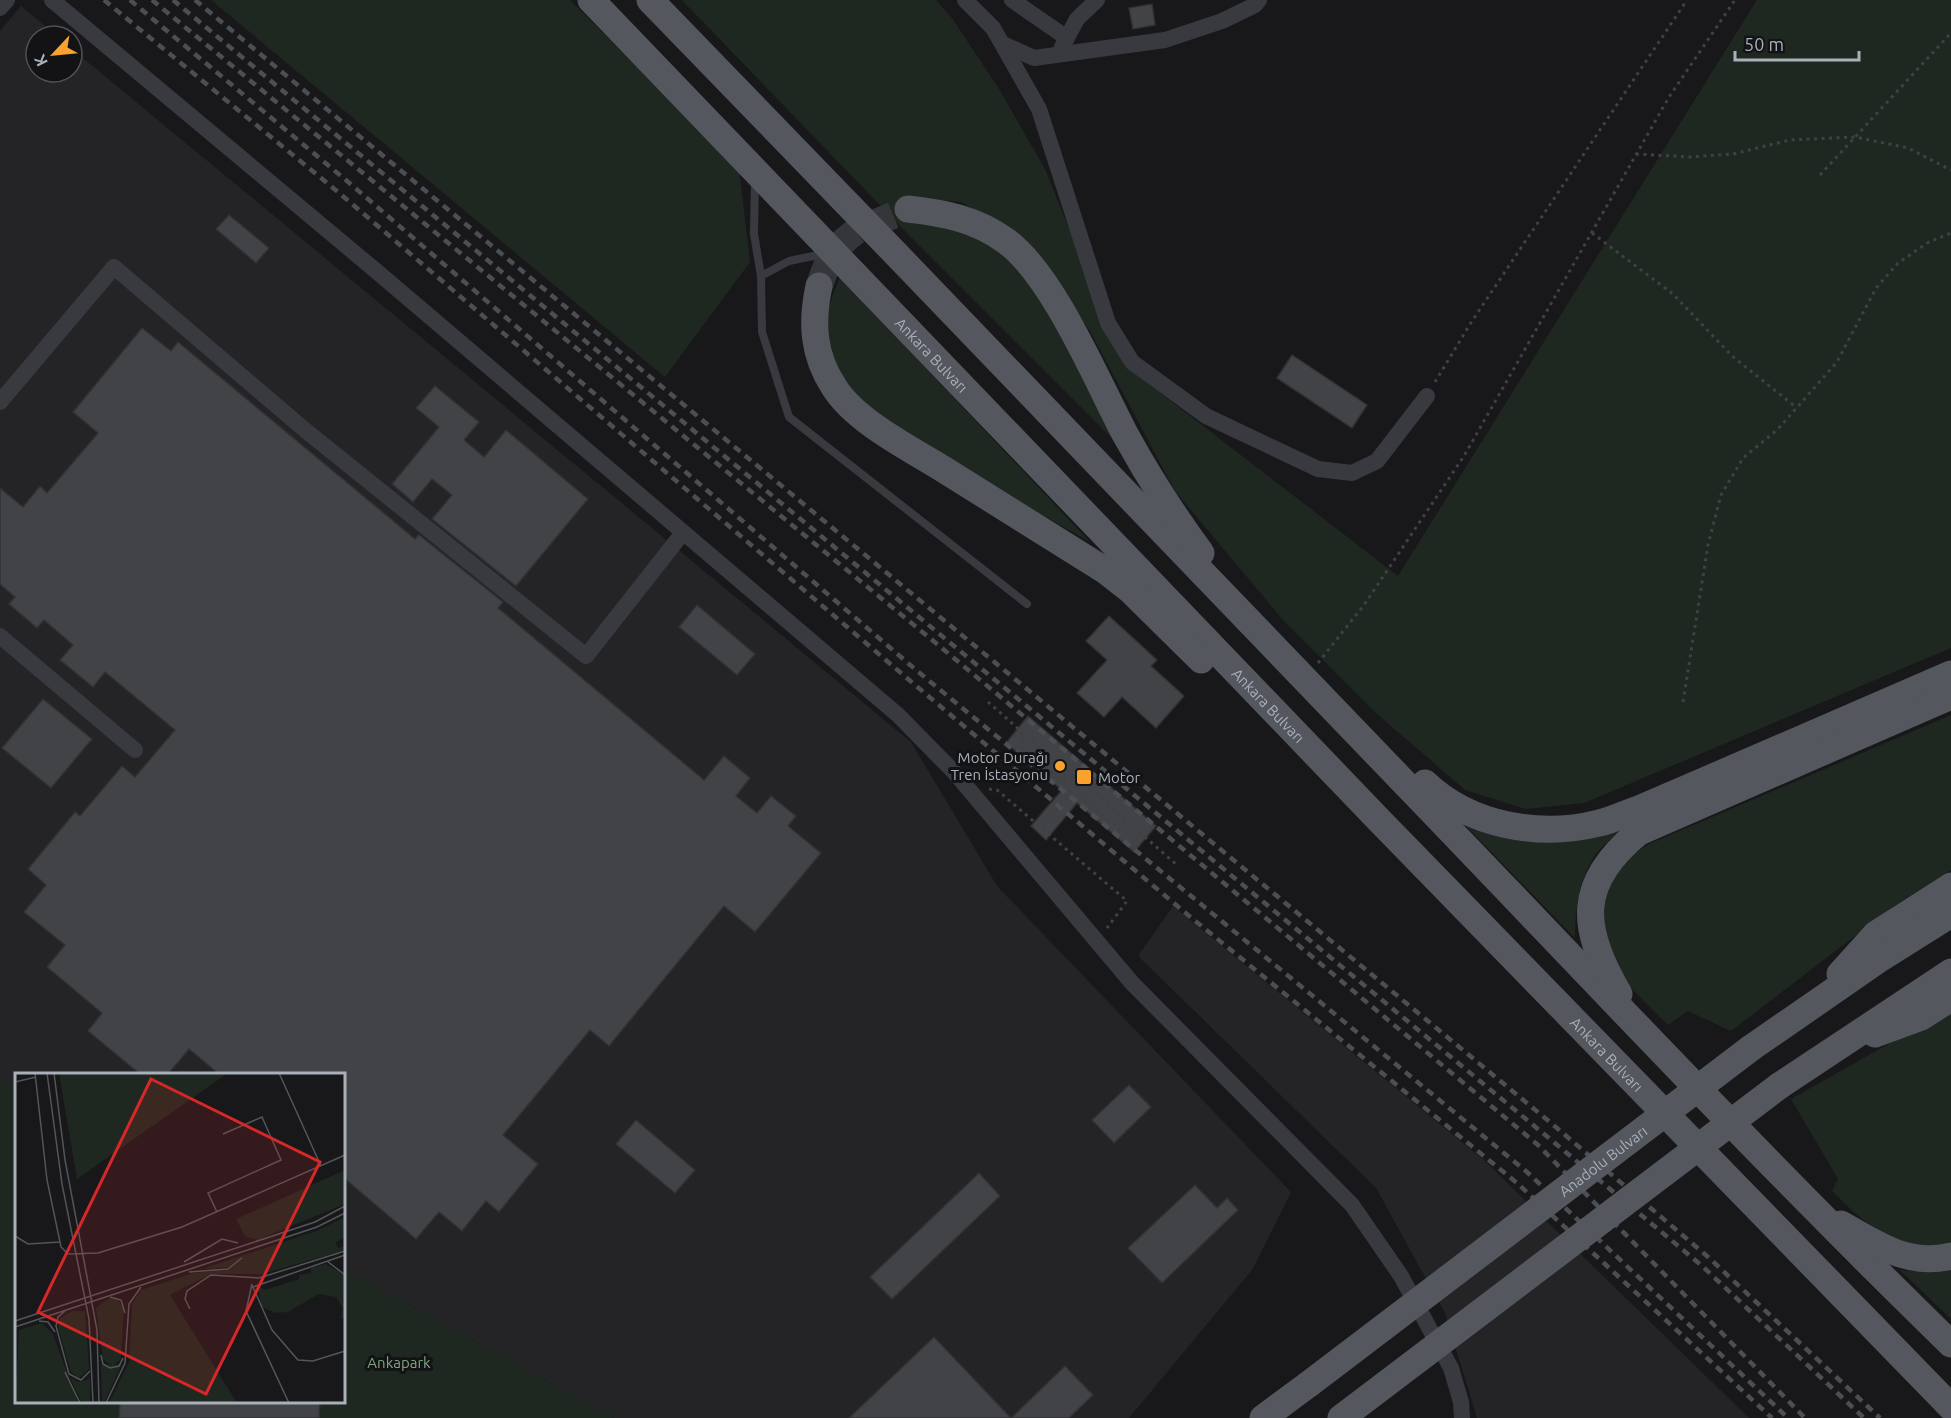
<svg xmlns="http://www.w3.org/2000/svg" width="1951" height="1418" font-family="Ubuntu,sans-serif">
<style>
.built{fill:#242427}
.green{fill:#1f2820}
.building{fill:#424347;stroke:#323236;stroke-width:1.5}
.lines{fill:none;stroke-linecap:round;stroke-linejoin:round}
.primary-tunnel{stroke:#35363a;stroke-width:27;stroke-dasharray:27 14;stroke-linecap:butt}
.path{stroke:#3f4146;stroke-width:3;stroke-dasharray:3 4.5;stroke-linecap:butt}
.lane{stroke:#393a3f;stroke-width:8}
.street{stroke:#393a3f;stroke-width:16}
.primary{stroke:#54585e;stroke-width:27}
.rail{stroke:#4b4f54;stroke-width:4.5;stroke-dasharray:8 6;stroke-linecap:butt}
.path-bridge{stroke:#3f4146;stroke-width:3;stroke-dasharray:3 4.5;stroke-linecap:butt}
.primary-bridge{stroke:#54585e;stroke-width:27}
.poi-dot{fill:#faa230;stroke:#131315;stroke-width:2}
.labels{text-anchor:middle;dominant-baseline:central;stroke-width:6;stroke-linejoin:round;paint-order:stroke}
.street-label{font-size:15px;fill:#a9b0ba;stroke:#131315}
.poi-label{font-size:15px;fill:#a9b0ba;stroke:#131315;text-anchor:end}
.park-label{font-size:15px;fill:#81a680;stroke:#131315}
.inset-road{fill:none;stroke:#52555a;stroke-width:1.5}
.view{fill:#d62828;fill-opacity:0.15;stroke:#d62828;stroke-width:3}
.inset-edge{fill:none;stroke:#a9b0ba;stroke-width:3}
</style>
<rect width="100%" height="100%" fill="#18181a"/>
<g class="built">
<path d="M 21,6 L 57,36 L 36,36 L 36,72 L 72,72 L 72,49 L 911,742 L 997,886 L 1291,1192 L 1252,1270 L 1129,1418 L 614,1418 L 344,1269 L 344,1074 L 16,1074 L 16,1089 L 0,1080 L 0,31 Z"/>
<path d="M 1173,906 L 1485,1161 L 1749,1418 L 1477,1418 L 1445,1313 L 1376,1188 L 1138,956 Z"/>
</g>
<g class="green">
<path d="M 211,0 L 570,0 L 739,169 L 750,262 L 665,377 Z"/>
<path d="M 682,0 L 936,0 L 952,18 L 999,89 L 1045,169 L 1124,365 L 1398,576 L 1757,0 L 1951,0 L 1951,648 L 1584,803 L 1526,809 L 1465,790 L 1376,713 L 1283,620 L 1175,491 L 1090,331 L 1037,255 L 1000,225 L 961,202 L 903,196 L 912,219 L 970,233 L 1005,253 L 1031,283 L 1070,347 L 1120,446 L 900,226 Z"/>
<path d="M 840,277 L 1090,542 L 958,467 L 867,410 L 836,370 L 822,324 Z"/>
<path d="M 1951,715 L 1951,870 L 1894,906 L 1731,1031 L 1688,1011 L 1668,1025 L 1622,979 L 1602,922 L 1607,887 L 1630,856 L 1649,844 Z"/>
<path d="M 1642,820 C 1632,827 1619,832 1610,840 C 1581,862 1575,904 1575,938 L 1466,826 L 1520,838 Z"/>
<path d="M 1951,1009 L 1951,1248 C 1893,1247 1871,1230 1832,1191 L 1838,1179 L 1791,1099 Z"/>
<path d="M 0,1080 L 16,1089 L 16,1402 L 344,1402 L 344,1269 L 614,1418 L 0,1418 Z"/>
<path d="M 1951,1268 L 1951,1319 L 1900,1270 L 1920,1272 Z"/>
</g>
<g class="building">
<path d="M 1152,4 L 1155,25 L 1133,29 L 1129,8 Z"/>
<path d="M 229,215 L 269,248 L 256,263 L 216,229 Z"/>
<path d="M 142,328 L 171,351 L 178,342 L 415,539 L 419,535 L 503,602 L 498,608 L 704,780 L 724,756 L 750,778 L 736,796 L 757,813 L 771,796 L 796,816 L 788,826 L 821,853 L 755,932 L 724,906 L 609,1046 L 590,1030 L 503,1135 L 538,1164 L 499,1212 L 486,1201 L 462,1231 L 439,1212 L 416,1239 L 344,1178 L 344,1074 L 219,1074 L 189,1049 L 168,1074 L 140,1074 L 88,1031 L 102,1013 L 47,967 L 65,945 L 24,912 L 46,885 L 28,869 L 75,812 L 80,816 L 122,766 L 135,777 L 175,730 L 105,672 L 93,687 L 60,660 L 73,645 L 44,620 L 37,628 L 9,604 L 15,597 L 0,584 L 0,488 L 23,507 L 40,486 L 47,493 L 98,433 L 73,412 Z"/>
<path d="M 1292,355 L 1367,405 L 1352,428 L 1277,378 Z"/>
<path d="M 435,386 L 479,422 L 464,440 L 484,457 L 506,430 L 588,499 L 516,586 L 432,519 L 452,495 L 432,479 L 413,502 L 392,484 L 439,427 L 416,408 Z"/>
<path d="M 697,605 L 755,654 L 737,675 L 679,627 Z"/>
<path d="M 1109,616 L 1157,660 L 1151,666 L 1184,696 L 1156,728 L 1122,697 L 1104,717 L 1077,693 L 1107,660 L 1086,641 Z"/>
<path d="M 43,699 L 92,739 L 51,788 L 2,748 Z"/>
<path d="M 1028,716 L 1156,826 L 1134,852 L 1077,803 L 1046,840 L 1031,826 L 1062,790 L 1006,743 Z"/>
<path d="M 1129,1085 L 1151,1107 L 1114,1143 L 1092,1120 Z"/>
<path d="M 636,1120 L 695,1170 L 675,1193 L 616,1144 Z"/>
<path d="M 979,1173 L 1000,1196 L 892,1299 L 870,1277 Z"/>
<path d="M 1195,1185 L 1217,1208 L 1227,1198 L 1238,1210 L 1162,1283 L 1128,1248 Z"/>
<path d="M 934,1337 L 1011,1418 L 1065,1366 L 1093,1395 L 1069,1418 L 849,1418 Z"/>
<path d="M 120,1401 L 320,1401 L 319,1418 L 119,1418 Z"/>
</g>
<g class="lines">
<path class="primary-tunnel" d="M 819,286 L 832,251 L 856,231 L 908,209"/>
<g class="path">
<path d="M 1636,154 L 1690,157 L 1733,154 L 1790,140 L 1855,137 L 1908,148 L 1951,170"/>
<path d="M 1820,175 L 1951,33"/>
<path d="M 1592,233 L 1673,294 L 1732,356 L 1797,408"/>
<path d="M 1435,382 L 1472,321 L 1687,0"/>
<path d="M 1318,663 L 1364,605 L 1464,456 L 1669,97 L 1735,0"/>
<path d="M 988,702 L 1022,732 L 1023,747 L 1060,780 L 1077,779"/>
<path d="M 1683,702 L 1708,545 L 1721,495 L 1743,458 L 1778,429 L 1837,362 L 1876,288 L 1898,263 L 1929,242 L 1951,233"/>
<path d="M 1032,740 L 1127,821"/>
<path d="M 1083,784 L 1086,802 L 1122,832 L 1138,831 L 1177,865"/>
<path d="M 989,789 L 997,790 L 1127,901 L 1107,928"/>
</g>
<g class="lane">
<path d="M 755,178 L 754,234 L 761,276 L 762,332 L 789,417 L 1027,604"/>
<path d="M 761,276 L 789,261 L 828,253"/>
</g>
<g class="street">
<path d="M 52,0 L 375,270 L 898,715 L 955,773 L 1132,983 L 1352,1205 L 1401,1276 L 1451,1368 L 1461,1402 L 1462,1418"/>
<path d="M 965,0 L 993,28 L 1039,109 L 1108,323 L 1132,362 L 1206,416 L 1318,469 L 1352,473 L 1377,461 L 1427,396"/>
<path d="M 1012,0 L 1067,38"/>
<path d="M 0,8 L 7,0"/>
<path d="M 1003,44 L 1034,58 L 1165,40 L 1222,21 L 1255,5 L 1259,0"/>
<path d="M 1062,47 L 1077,19 L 1097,0"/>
<path d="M 0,402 L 114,267 L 305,430 L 586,656 L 682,534"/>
<path d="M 0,636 L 135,750"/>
</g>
<g class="primary">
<path id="s1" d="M 591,0 L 1378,819 L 1951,1407"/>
<path d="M 650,0 C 908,265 1163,532 1420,799 C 1596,982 1769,1167 1951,1344"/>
<path d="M 908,209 C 944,213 976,219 1006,241 C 1053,275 1097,381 1125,434 C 1148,476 1173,515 1201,553"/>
<path d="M 819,286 C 811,323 813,355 834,387 C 855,421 909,448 943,469 C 997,503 1052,537 1106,571 L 1129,589 L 1201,660"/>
<path d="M 1425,783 C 1470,826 1540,838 1599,823 C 1613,820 1626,813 1639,809 L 1951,674"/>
<path d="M 1840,974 L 1876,934 L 1951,886"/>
<path d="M 1619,994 C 1580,928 1576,883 1639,832 L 1951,696"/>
<path d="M 1875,1034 L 1921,1017 L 1951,998"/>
<path d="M 1751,1048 L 1881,958 L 1951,914"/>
<path d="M 1779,1086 L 1951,972"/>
<path d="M 1841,1224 C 1877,1244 1908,1267 1951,1256"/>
<path d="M 1263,1418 L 1309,1384"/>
</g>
<g class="rail">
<path d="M 104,0 L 338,192 L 908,679 L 1188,915 L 1517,1183 L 1772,1418"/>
<path d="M 130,0 L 347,181 L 916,670 L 1527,1172 L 1788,1418"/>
<path d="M 152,0 L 937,644 L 1538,1145 L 1805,1418"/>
<path d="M 173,0 L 1544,1134 L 1701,1265 L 1864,1418"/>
<path d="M 195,0 L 1551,1123 L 1707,1256 L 1880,1418"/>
</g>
<path class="path-bridge" d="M 1042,829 L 1080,781"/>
<g class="primary-bridge">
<path id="s2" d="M 1309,1384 L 1751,1048"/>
<path d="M 1341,1418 L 1779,1086"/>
</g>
</g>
<g class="poi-dot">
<circle cx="1060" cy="766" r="6"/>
<rect x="1076" y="769" width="16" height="16" rx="3"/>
</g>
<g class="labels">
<g class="street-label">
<text stroke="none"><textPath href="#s1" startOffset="492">Ankara Bulvarı</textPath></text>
<text stroke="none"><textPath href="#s1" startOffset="978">Ankara Bulvarı</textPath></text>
<text stroke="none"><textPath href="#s1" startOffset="1464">Ankara Bulvarı</textPath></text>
<text stroke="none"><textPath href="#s2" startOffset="369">Anadolu Bulvarı</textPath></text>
</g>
<g class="poi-label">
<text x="1048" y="757">Motor Durağı<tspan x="1048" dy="17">Tren İstasyonu</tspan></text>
<text x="1098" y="777" text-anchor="start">Motor</text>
</g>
<g class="park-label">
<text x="399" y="1362">Ankapark</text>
</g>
</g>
<g transform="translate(15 1073)">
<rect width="330" height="330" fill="#18181a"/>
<path d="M 44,0 L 213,0 L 62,106 ZM 330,97 L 330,131 L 242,167 L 230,163 L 221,146 ZM 330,144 L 330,165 L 320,169 L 323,175 L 330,173 L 330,177 L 247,201 L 196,201 L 155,222 L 222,330 L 94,330 L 114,289 L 117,231 L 126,217 L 178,200 L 214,197 L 229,185 L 216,194 L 187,196 L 304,157 ZM 311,191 L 329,202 L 330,244 L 325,246 L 328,235 L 321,224 L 304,221 L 273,239 L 260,240 L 246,233 L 243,213 L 250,217 L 284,206 L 284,202 L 296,200 L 296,195 ZM 94,225 L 102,226 L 109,236 L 106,286 L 97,293 L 88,286 L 81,235 ZM 57,238 L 70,238 L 74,296 L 64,305 L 56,299 L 43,254 L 45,245 ZM 27,250 L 38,261 L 63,330 L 0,330 L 4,257 ZM 107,291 L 89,330 L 87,330 L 86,292 ZM 55,305 L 64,309 L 75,306 L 75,330 L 67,330 Z" fill="#1f2820"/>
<path class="inset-road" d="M 20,0 L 32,107 L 46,174 L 53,181 L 83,180 L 167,154 L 330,82M 32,0 L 47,111 L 74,246 L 78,330M 39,0 L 50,87 L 82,257 L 84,330M 264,0 L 306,93M 0,9 L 21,4M 202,139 L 193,120 L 266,87 L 247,44 L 208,61M 0,163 L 13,171 L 45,169M 312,188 L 330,202M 169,189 L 207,166 L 223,170M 174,199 L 213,196 L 227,185M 237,211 L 231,238 L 274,330M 237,212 L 257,257 L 283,287 L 298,288 L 330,278M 238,214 L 330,182M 95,224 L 106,227 L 110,240M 175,236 L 170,226 L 172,218 L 196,202 L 244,205 L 330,178M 50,238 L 43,244 L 41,253 L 54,301 L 66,307 L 75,298M 0,248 L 300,149 L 330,133M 24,248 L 33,249 L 40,259M 0,254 L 302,154 L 330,140M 86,282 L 88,291 L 95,295 L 104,293 L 108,285M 50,299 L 65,330M 91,330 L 110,290 L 114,231 L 126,214"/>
<path class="view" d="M 136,6 L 305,89 L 191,321 L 23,239 Z"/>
<rect width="330" height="330" class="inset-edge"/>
</g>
<g transform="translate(54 54) rotate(244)"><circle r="28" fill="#131315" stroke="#4f5257" stroke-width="1.5"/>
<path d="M0-4.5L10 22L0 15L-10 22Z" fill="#faa230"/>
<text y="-9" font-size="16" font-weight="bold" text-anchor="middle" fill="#a9b0ba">K</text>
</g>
<path d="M1735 51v9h124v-9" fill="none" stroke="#a9b0ba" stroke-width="3"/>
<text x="1744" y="51" font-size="18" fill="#a9b0ba" stroke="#131315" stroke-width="4.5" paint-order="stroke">50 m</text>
</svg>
